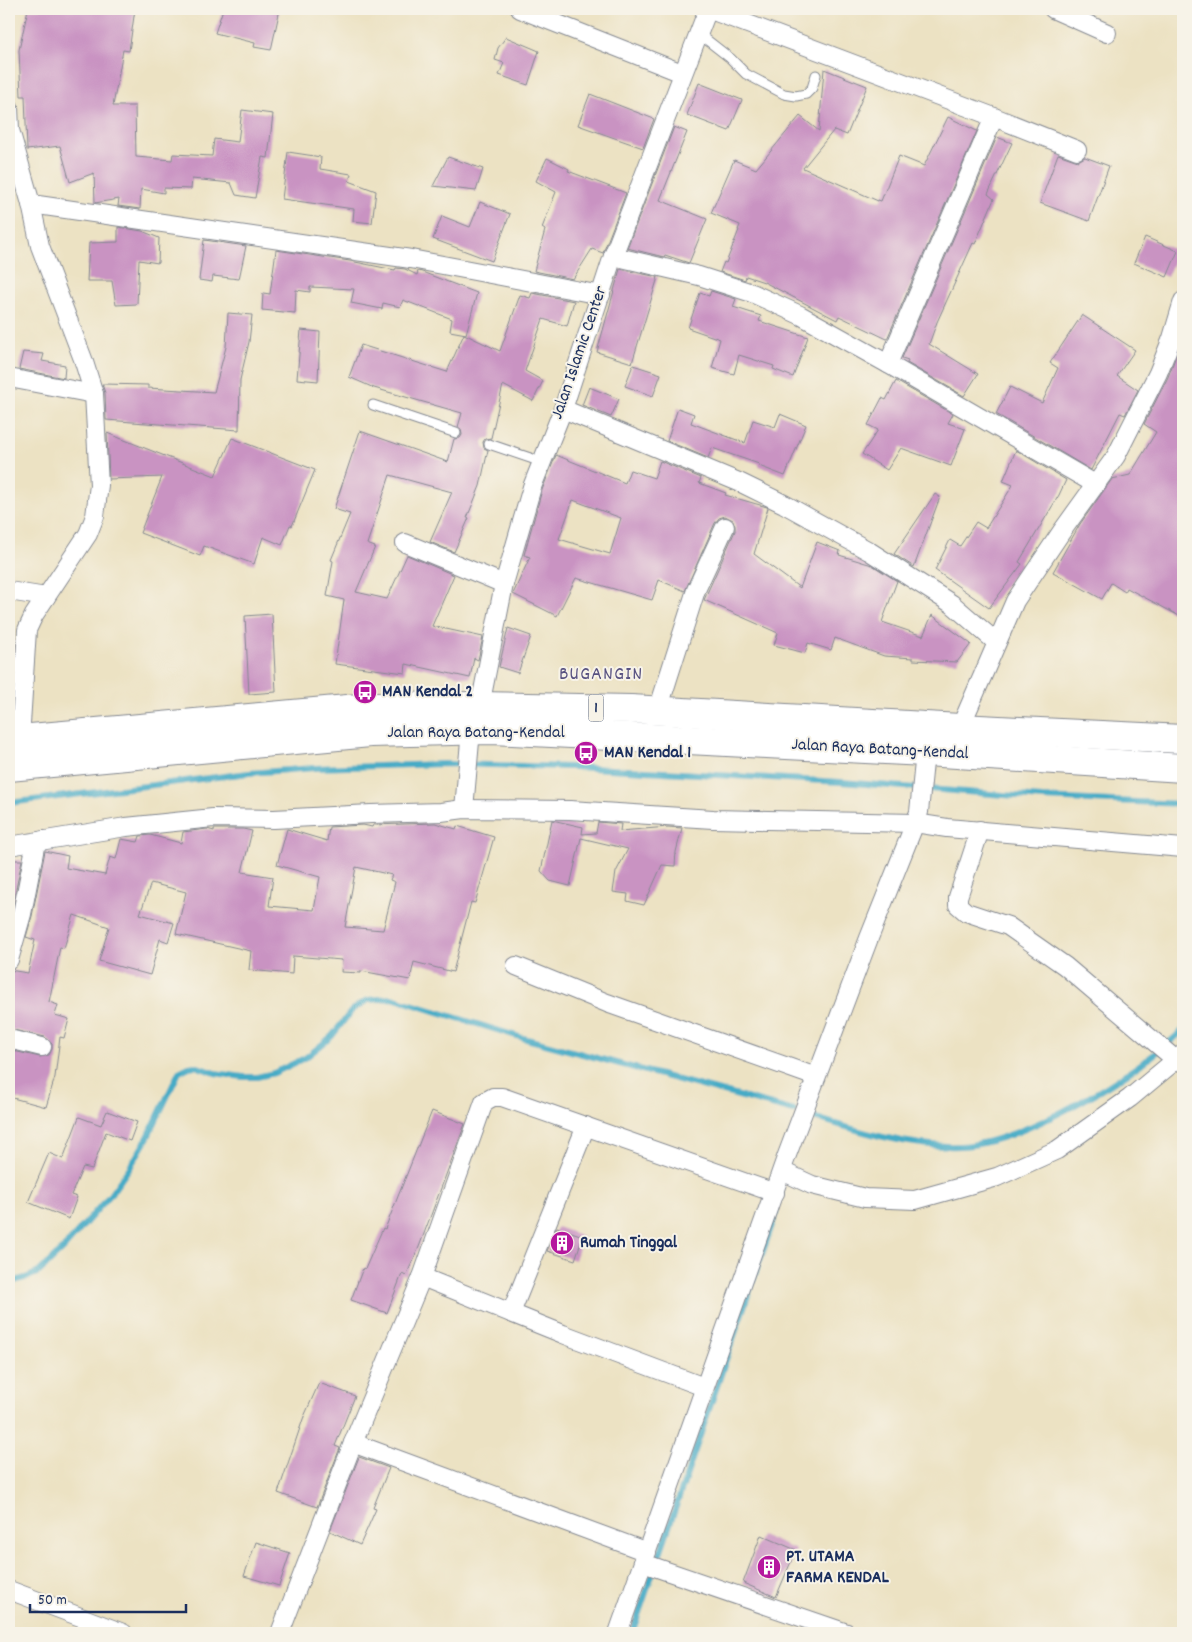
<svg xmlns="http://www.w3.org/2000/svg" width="1192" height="1642" font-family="Dekko,sans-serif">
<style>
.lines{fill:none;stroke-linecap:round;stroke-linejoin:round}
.stream{stroke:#47abc6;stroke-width:6}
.building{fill:#c993c2;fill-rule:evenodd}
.lane-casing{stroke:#848890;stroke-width:11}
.street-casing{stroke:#848890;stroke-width:20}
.highway-casing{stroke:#848890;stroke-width:30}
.lane{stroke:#fff;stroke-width:9}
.street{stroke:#fff;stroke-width:18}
.highway{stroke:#fff;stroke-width:28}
.labels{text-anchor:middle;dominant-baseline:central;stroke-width:4;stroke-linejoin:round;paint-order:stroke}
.shield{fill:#f7f3e8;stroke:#5d6a87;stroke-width:1}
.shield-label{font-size:16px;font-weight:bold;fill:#1b2f5e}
.street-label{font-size:18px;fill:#1b2f5e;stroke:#f7f3e8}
.poi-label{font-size:18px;font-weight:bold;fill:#1b2f5e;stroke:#f7f3e8;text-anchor:start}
.quarter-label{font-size:20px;letter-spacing:1px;fill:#585281;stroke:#f7f3e8}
</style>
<rect width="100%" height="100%" fill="#f7f3e8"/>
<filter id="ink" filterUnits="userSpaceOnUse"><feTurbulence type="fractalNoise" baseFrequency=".02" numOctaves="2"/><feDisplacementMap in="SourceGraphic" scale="10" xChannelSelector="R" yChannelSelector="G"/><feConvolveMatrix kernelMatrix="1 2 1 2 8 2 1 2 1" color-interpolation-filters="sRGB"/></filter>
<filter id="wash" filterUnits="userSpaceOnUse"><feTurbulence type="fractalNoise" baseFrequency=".0096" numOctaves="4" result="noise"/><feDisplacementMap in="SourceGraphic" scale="20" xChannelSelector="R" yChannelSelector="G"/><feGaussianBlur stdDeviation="1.12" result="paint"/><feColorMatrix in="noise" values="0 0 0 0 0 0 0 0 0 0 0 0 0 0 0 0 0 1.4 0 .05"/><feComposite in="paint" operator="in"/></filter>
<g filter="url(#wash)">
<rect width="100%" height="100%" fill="#ece2c3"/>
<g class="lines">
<g class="stream">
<path d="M 9,803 L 249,773 L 314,768 L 444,764 L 574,767 L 841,782 L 1042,798 L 1183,804"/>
<path d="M 807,1115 C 854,1130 911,1148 960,1146 C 1021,1144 1139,1073 1183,1030"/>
<path d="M 9,1283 L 28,1277 L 39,1272 L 64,1248 L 110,1195 L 130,1167 L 148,1137 L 179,1072 L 189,1067 L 195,1066 L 215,1073 L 243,1077 L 257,1077 L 274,1073 L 305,1058 L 319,1047 L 332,1036 L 353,1009 L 368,1000 L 392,998 L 523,1038 L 794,1111"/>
<path d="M 657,1562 L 776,1213"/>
<path d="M 632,1633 L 652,1575"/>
</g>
</g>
<g id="blocks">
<g class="building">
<path d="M 28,9 L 135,9 L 129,51 L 123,50 L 113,106 L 135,106 L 136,157 L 172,160 L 173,154 L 212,156 L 214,139 L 238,142 L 242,110 L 273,114 L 268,158 L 262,157 L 255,198 L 236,195 L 231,183 L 192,179 L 191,189 L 164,188 L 164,193 L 141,189 L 140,209 L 118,206 L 119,199 L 95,203 L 94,173 L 70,182 L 60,146 L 27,150 L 25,96 L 21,96 L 19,50 Z"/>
<path d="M 223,9 L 280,9 L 271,50 L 254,47 L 255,43 L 215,33 Z"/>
<path d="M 506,37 L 539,51 L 528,85 L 499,75 L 504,63 L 495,60 L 498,48 Z"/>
<path d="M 824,69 L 867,86 L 847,135 L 834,130 L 803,168 L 878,201 L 878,200 L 881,201 L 899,156 L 924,166 L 948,117 L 977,131 L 887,339 L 839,316 L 837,320 L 764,282 L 746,276 L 745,280 L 720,272 L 724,262 L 726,263 L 739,230 L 738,230 L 740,225 L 711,213 L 734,160 L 756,169 L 800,116 L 819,131 Z"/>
<path d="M 699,83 L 742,100 L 729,131 L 687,115 Z"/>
<path d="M 590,94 L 654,119 L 643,148 L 578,125 Z"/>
<path d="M 674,127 L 687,132 L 660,200 L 707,219 L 689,263 L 665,255 L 664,257 L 627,248 Z"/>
<path d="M 997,137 L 1012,143 L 988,194 L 994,199 L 975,244 L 973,243 L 937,322 L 929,344 L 978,374 L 964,396 L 907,363 L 908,360 L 902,358 Z"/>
<path d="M 288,152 L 321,157 L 320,169 L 351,174 L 349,181 L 376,191 L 372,223 L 353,221 L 354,209 L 282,199 Z"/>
<path d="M 1058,154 L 1078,161 L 1085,157 L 1109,166 L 1089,221 L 1040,203 Z"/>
<path d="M 448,157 L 483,169 L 476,191 L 433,186 Z"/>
<path d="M 547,158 L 569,169 L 568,171 L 626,193 L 603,253 L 592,249 L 573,279 L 534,271 L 545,230 L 542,228 L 556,192 L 536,181 Z"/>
<path d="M 480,202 L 510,214 L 492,261 L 433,239 L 442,216 L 470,227 Z"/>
<path d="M 118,227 L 142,231 L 159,238 L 158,263 L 139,260 L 137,304 L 116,305 L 112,281 L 87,281 L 89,243 L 118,242 Z"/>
<path d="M 1145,237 L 1178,251 L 1167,277 L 1134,263 Z"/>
<path d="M 204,240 L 246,246 L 239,279 L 213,276 L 212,282 L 199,280 Z"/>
<path d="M 276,250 L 350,261 L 395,270 L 396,268 L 405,269 L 417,275 L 418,271 L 422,272 L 477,293 L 466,334 L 450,331 L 452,319 L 403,300 L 400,307 L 383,303 L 382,309 L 351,303 L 354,289 L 310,287 L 310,292 L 296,290 L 295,313 L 262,310 L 263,293 L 270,294 Z"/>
<path d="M 620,269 L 658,277 L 632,363 L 597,352 Z"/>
<path d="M 711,291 L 736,299 L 733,307 L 761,316 L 759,321 L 808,337 L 793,377 L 773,369 L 774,366 L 739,355 L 734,374 L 712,368 L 720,339 L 688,328 L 700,293 L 709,296 Z"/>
<path d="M 532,293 L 574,301 L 567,326 L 543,319 L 525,371 L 543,381 L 533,401 L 503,385 L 491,438 L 485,439 L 483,442 L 484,448 L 488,450 L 480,486 L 467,518 L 469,518 L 454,552 L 430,542 L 452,492 L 390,475 L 367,544 L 375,547 L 356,592 L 387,599 L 407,555 L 454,575 L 432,626 L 483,637 L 478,660 L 474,658 L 470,678 L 406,664 L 405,673 L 335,664 L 344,600 L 327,596 L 333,561 L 331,560 L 350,514 L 334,509 L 360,431 L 448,462 L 454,439 L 460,438 L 462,435 L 461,429 L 458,427 L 462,413 L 374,388 L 349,377 L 361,345 L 447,372 L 464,334 L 500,351 L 520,295 L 530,298 Z"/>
<path d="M 228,313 L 252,315 L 249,342 L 240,380 L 239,430 L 106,420 L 105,393 L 102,384 L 148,385 L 148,388 L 214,392 L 226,347 Z"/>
<path d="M 1082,315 L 1135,350 L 1117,376 L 1138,390 L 1125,415 L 1120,413 L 1091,470 L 996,414 L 1010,387 L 1042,403 L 1058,368 L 1050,363 Z"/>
<path d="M 301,330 L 320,332 L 318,381 L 297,379 Z"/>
<path d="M 1183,337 L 1183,618 L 1127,588 L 1125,592 L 1111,583 L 1102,599 L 1053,572 L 1080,524 L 1112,479 L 1130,475 L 1156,432 L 1144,424 L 1168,377 Z"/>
<path d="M 23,352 L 44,354 L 42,361 L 65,365 L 64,378 L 19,369 Z"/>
<path d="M 633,365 L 661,374 L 653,396 L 625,386 Z"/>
<path d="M 896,381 L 953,414 L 948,423 L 965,429 L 951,466 L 901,448 L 887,470 L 862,454 L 878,430 L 868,425 L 882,398 L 886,400 Z"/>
<path d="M 589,387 L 619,399 L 611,417 L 582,405 Z"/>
<path d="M 678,408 L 694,414 L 691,423 L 745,443 L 753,420 L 775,427 L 780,414 L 806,425 L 785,476 L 759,466 L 759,464 L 712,448 L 708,458 L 667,441 Z"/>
<path d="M 107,433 L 215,476 L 232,438 L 315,470 L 292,526 L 290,525 L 282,545 L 263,537 L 254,564 L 204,546 L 200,556 L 140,533 L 162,477 L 109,479 Z"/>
<path d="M 1016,450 L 1066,480 L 1059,495 L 1019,562 L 1022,564 L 989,608 L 935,570 L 950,540 L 960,546 L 976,522 L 986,528 L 1013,485 L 1003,481 Z"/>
<path d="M 556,455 L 625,483 L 630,470 L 654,478 L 660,461 L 701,478 L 699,483 L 726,493 L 725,495 L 767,507 L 768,508 L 754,554 L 800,588 L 817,542 L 840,551 L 839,555 L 872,565 L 897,581 L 882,622 L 923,636 L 932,615 L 971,644 L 957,662 L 913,660 L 913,658 L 884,656 L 835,638 L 831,650 L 808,643 L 805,653 L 774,645 L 778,633 L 704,600 L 735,531 L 735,526 L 733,520 L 725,516 L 719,518 L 715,523 L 685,591 L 659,580 L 652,600 L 576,578 L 557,616 L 513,594 L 530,557 L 524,555 L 542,490 ZM 573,500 L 621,518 L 610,554 L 559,539 Z"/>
<path d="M 935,494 L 940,497 L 914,567 L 894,554 Z"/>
<path d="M 272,614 L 276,692 L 249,694 L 245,616 Z"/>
<path d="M 508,628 L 531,636 L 518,673 L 499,667 Z"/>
<path d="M 552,820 L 583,827 L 582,834 L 596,833 L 598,822 L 621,824 L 620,831 L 668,827 L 682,828 L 676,852 L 675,866 L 662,865 L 644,905 L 627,901 L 628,894 L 613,892 L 616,872 L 628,849 L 581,838 L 570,886 L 550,881 L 541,871 Z"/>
<path d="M 435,823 L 456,829 L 457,826 L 494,837 L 475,903 L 471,902 L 453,972 L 414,962 L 410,980 L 361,971 L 361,973 L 341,972 L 342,960 L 293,956 L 292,974 L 249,970 L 251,951 L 176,934 L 186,892 L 151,883 L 140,914 L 174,923 L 168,942 L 160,939 L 150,975 L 99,961 L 109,927 L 74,915 L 64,948 L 60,947 L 49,1002 L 58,1005 L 55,1015 L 69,1019 L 64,1038 L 60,1037 L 55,1077 L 46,1107 L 9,1097 L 9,1050 L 40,1057 L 49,1055 L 52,1049 L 52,1044 L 45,1037 L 9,1029 L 9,970 L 28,973 L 35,940 L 26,937 L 32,916 L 45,851 L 68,856 L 66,868 L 105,875 L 110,857 L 116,859 L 121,839 L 138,842 L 140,836 L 150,835 L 181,843 L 183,832 L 207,829 L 214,831 L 214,829 L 243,829 L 252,831 L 242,872 L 273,877 L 269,906 L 314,910 L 320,877 L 277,865 L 287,829 L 327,841 L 329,827 L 363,825 L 372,827 L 373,825 ZM 356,867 L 392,875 L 390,880 L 395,882 L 383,930 L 345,927 Z"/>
<path d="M 9,860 L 22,860 L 9,922 Z"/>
<path d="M 107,1111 L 137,1122 L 130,1141 L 106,1132 L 92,1169 L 83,1167 L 71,1195 L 77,1197 L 69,1219 L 28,1202 L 49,1153 L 63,1159 L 79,1117 L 101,1125 Z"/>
<path d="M 432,1111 L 465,1124 L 419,1247 L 406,1276 L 402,1274 L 387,1313 L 351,1300 L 363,1268 L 365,1269 L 383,1228 L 385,1229 Z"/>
<path d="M 557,1227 L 583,1236 L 575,1260 L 547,1251 Z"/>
<path d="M 319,1383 L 355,1396 L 335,1446 L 340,1448 L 317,1507 L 278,1493 L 303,1419 Z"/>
<path d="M 359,1457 L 389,1468 L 373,1508 L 376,1509 L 360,1545 L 330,1531 Z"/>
<path d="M 761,1535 L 796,1550 L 776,1597 L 743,1583 Z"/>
<path d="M 256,1542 L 290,1553 L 279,1586 L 244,1576 Z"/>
</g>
</g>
</g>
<g filter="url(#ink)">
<use href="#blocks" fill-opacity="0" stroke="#848890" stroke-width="1"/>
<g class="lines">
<g class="lane-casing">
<g id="lane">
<path d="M 698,33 L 730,58 L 746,74 L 784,94 L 796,96 L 806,94 L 812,88 L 816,75"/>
<path d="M 373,405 L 456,433"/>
<path d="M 489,444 L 542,462"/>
</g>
</g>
<g class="street-casing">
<g id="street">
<path d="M 520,9 L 682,73"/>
<path d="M 1053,9 L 1107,33"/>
<path d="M 9,107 L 10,130 L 31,204 L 40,246 L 83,359 L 94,394 L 99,485 L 95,516 L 88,534 L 34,615 L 27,630 L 20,739"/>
<path d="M 31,204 L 411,259 L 601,295"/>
<path d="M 613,256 L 699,276 L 752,293 L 800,315 L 888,364 L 1095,484"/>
<path d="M 888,364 L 994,117"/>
<path d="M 9,378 L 94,394"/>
<path d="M 563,409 L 741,483 L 784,504 L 869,551 L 952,604 L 996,642"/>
<path d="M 405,543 L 504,584"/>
<path d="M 9,591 L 46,597"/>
<path d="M 658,710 L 696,590 L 725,527"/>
<path d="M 960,728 L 1015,601 L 1062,531 L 1116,456 L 1158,373 L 1172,338 L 1183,301"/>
<path d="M 464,809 L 471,730 L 480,706 L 504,584 L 532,487 L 563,409 L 613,256 L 708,9 L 994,117 L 1077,150"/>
<path d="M 980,830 L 958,897 L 958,905 L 966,912 L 1008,926 L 1065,966 L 1176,1060"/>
<path d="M 9,846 L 126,827 L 213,818 L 274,819 L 371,814 L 441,812 L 464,809 L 570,810 L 713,819 L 915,823 L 947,828 L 1183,848"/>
<path d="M 9,960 L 22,914 L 36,842 L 43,840"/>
<path d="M 516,966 L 607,1003 L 816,1077"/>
<path d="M 9,1039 L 42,1047"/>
<path d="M 782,1171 L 812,1185 L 865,1198 L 915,1200 L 997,1177 L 1057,1150 L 1130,1098 L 1183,1054"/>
<path d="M 422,1277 L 563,1334 L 704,1387"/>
<path d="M 511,1313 L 586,1126"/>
<path d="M 353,1443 L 647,1552"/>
<path d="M 643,1563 L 847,1633"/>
<path d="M 9,1590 L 123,1633"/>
<path d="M 280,1633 L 353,1443 L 422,1277 L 484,1102 L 493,1097 L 502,1097 L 775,1193"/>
<path d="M 618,1633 L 787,1155 L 869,938 L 915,823 L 919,812 L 925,752"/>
</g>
</g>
<g class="highway-casing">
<g id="highway">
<path d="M 9,740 L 369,707 L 480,706 L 631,709 L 960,728 L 1183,739"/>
<path d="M 9,767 L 370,733 L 492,730 L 925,752 L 1183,768"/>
</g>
</g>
<use href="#lane" class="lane"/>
<use href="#street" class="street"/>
<use href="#highway" class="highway"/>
</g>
</g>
<defs>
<g id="bus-disc" transform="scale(1.25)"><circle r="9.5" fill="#b5179e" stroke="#f7f3e8"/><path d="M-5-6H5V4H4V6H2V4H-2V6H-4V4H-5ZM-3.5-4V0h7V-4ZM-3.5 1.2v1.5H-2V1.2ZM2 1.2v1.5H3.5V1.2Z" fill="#fff"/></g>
<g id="building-disc" transform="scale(1.25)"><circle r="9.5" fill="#b5179e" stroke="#f7f3e8"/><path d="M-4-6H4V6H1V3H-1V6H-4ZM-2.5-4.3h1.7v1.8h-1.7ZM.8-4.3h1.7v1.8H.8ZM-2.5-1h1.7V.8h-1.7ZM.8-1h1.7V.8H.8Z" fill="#fff"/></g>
</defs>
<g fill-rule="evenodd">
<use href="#bus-disc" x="365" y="692"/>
<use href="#bus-disc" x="586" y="753"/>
<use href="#building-disc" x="562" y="1243"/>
<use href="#building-disc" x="769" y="1567"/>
</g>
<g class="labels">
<rect class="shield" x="588.5" y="694.5" width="15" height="27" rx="4"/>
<g class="shield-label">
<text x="596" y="708">1</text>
</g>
<g class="street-label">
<text transform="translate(580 353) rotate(-71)">Jalan Islamic Center</text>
<text x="476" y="733">Jalan Raya Batang-Kendal</text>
<text transform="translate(880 750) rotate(3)">Jalan Raya Batang-Kendal</text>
</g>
<g class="poi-label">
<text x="382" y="692">MAN Kendal 2</text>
<text x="604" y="753">MAN Kendal 1</text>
<text x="580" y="1243">Rumah Tinggal</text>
<text x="786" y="1557">PT. UTAMA<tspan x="786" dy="21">FARMA KENDAL</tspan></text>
</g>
<g class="quarter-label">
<text x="601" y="675">BUGANGIN</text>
</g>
</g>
<rect width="1192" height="1642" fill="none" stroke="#f7f3e8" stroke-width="30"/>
<path d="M30 1604v8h156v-8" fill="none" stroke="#1b2f5e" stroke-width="2.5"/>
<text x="38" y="1604" font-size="15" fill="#1b2f5e" stroke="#f7f3e8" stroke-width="4" paint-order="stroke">50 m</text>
</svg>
